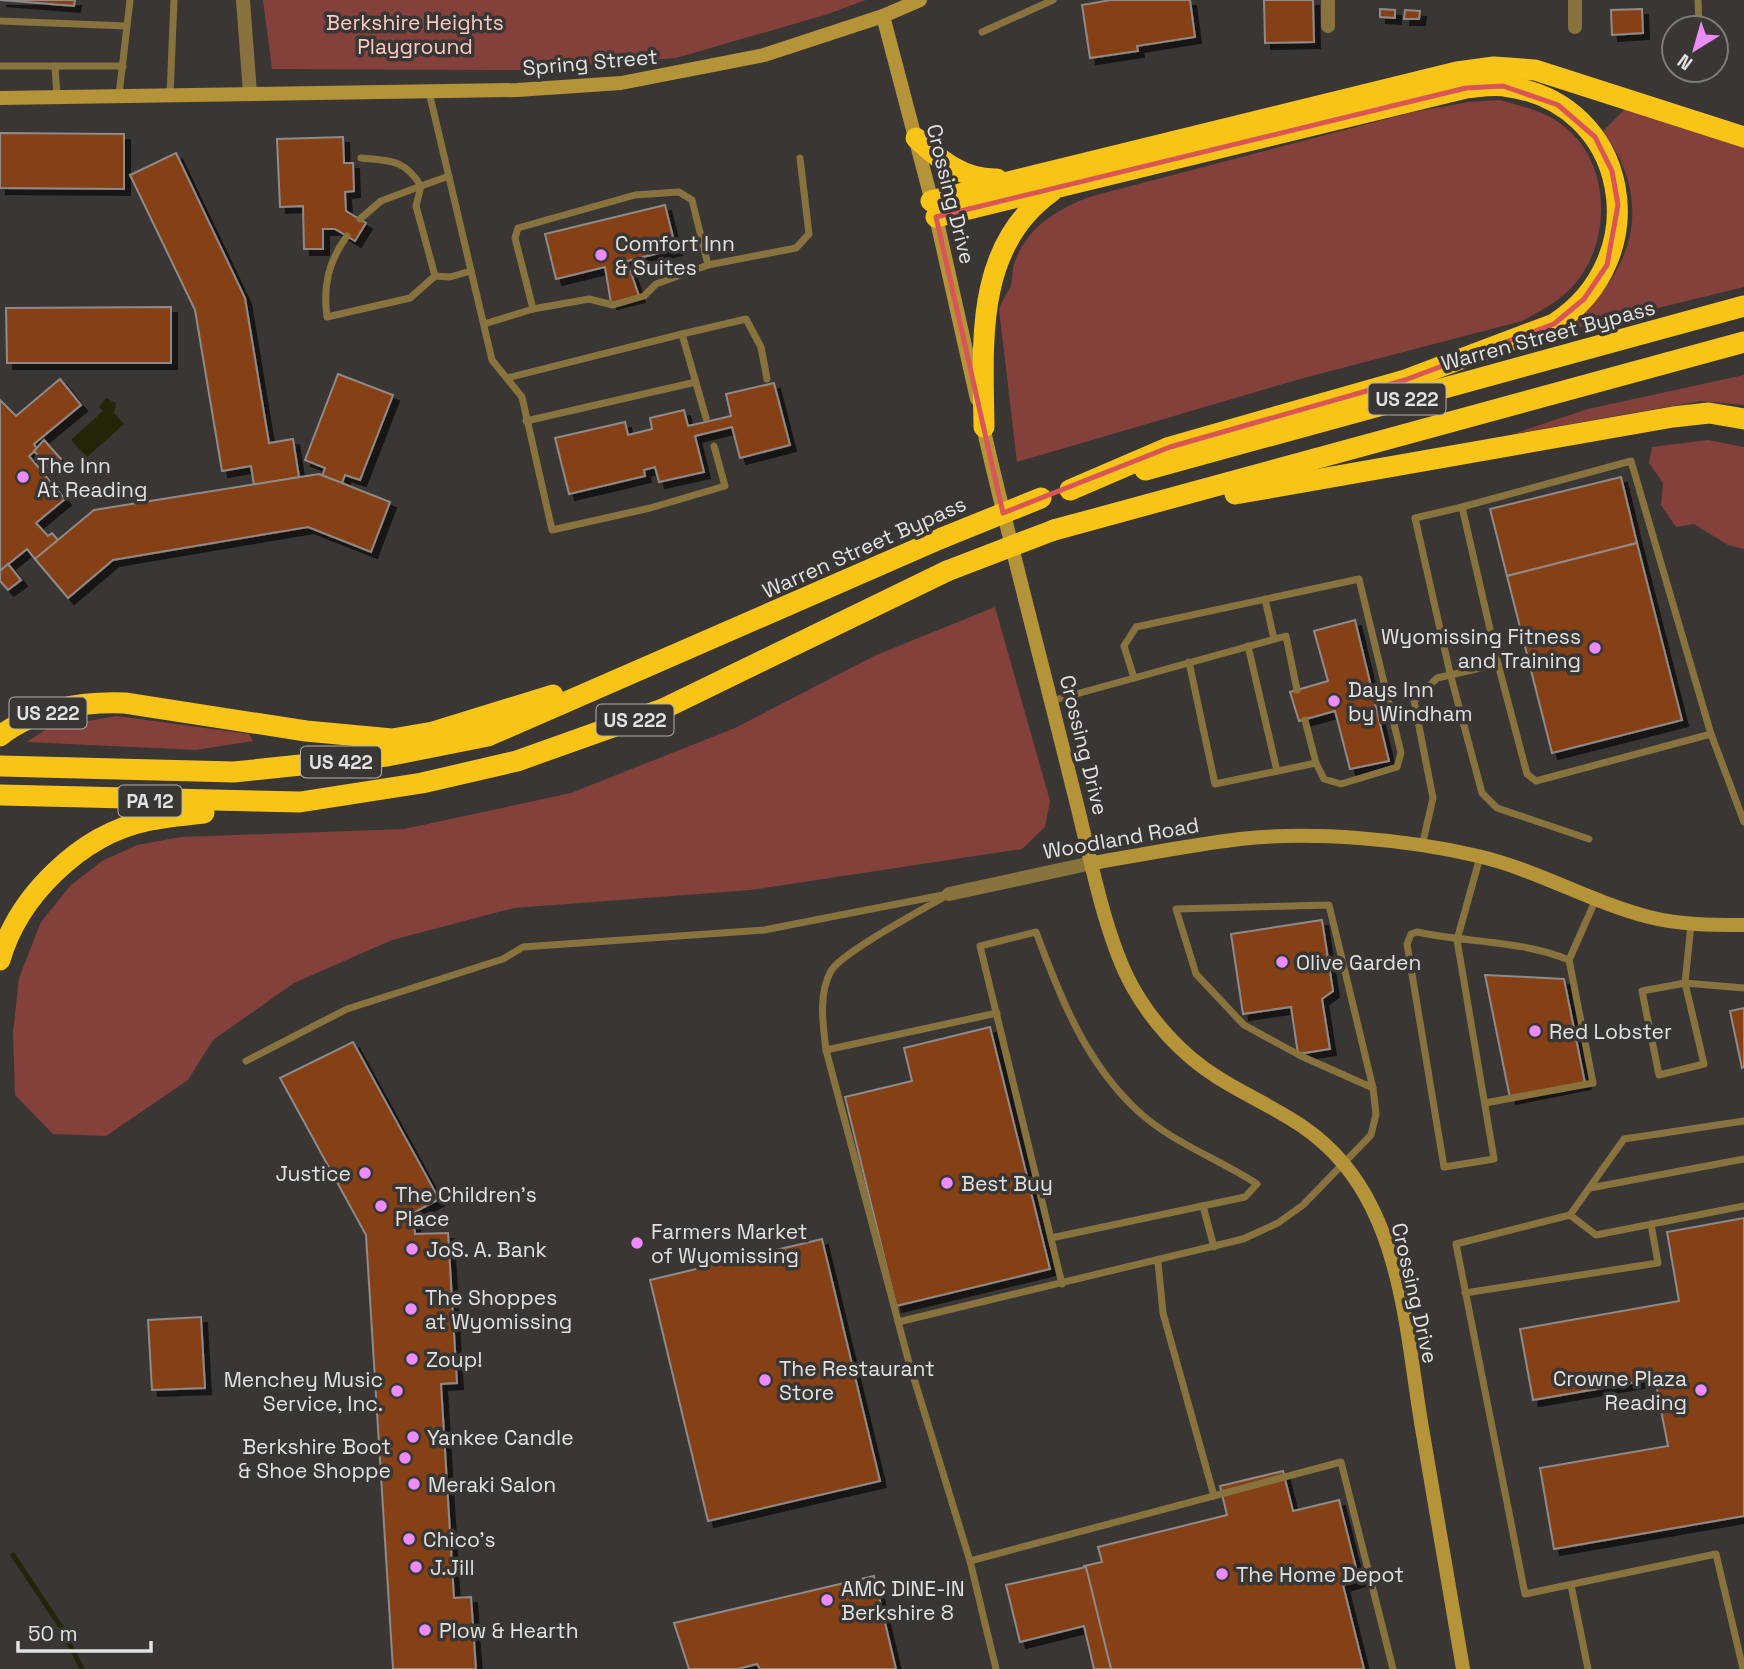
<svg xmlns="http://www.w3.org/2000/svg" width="1744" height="1669" font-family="'Space Grotesk',sans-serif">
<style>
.green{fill:#84413c}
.water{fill:#242409}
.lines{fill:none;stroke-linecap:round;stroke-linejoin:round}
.stream{stroke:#242409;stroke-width:5}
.building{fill:#864019;stroke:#8f8a88;stroke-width:2;filter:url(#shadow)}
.lane{stroke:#88733f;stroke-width:7}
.street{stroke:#88733f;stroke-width:14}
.secondary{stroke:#b59439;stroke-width:14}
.highway{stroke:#f7c417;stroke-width:21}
.highway-bridge{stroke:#f7c417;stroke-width:21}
.marked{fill:none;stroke:#da5656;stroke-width:5;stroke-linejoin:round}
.poi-dot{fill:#ec8cfa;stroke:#393633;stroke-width:2.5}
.labels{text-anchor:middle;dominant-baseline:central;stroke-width:7;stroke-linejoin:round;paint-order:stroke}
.shield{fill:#393633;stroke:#b1aeac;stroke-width:2}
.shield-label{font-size:19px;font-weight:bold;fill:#e4e2e0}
.park-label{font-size:21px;fill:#fbcbc5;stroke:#393633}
.street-label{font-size:21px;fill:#e4e2e0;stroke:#393633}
.poi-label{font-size:21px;fill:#e4e2e0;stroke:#393633;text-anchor:start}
</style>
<defs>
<filter id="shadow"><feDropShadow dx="6" dy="6" stdDeviation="0" flood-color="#0009"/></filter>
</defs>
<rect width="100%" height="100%" fill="#393633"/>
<g class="green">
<path d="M 263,0 L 866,0 L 825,15 L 676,58 L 518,70 L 272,69 Z"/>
<path d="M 1500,100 C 1521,106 1543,111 1561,124 C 1609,158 1613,235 1578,280 C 1563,299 1543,310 1522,321 L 1300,379 L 1017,462 L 999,309 C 1002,300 1008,293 1011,285 C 1013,278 1012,270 1014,264 C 1026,228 1056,210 1089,197 L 1413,112 L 1469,102 Z"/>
<path d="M 1627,107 L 1744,147 L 1744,287 L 1564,331 C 1615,288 1651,233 1622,164 C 1618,153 1609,142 1603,131 Z"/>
<path d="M 1744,375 L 1744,405 L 1701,401 L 1513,434 L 1588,409 Z"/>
<path d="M 1708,440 L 1744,447 L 1744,549 L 1728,545 L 1694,524 L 1676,527 L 1661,505 L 1663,483 L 1649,463 L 1652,447 Z"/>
<path d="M 995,607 L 1050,801 L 1045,827 L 1022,849 L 751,890 L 514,908 L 392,940 L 294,983 L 213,1040 L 188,1080 L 106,1136 L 53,1134 L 15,1095 L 13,1032 L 19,978 L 41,922 L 71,885 L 102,861 L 137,845 L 181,837 L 404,829 L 571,793 L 735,728 L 874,656 Z"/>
<path d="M 117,716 L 249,734 L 253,741 L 196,750 L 27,742 L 48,728 Z"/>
</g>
<path class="water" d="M 106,398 L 116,403 L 114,413 L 124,424 L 87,457 L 71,440 L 103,411 L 99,407 Z"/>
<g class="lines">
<path class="stream" d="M 13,1555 L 61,1627 L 82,1669"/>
</g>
<g class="building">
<path d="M 0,0 L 75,0 L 74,6 Z"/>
<path d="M 1190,0 L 1195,37 L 1137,46 L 1138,51 L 1090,58 L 1082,5 L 1111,0 Z"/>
<path d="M 1264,0 L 1313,0 L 1314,42 L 1265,43 Z"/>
<path d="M 1380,9 L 1395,10 L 1395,18 L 1380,17 Z"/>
<path d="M 1642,9 L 1643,33 L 1612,35 L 1611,10 Z"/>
<path d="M 1405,10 L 1420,11 L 1419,19 L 1404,19 Z"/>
<path d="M 0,133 L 124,134 L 124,189 L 0,188 Z"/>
<path d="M 343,137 L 344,163 L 353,163 L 354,191 L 345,192 L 346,211 L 366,223 L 355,241 L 335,229 L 323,229 L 323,249 L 304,249 L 303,206 L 280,207 L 277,139 Z"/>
<path d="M 176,153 L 245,298 L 269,443 L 293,439 L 299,477 L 254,485 L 251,466 L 222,471 L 195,310 L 130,175 Z"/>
<path d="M 665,205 L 676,249 L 627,261 L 639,296 L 611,303 L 605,267 L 556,279 L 545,234 Z"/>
<path d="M 171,307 L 171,363 L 7,363 L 6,308 Z"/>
<path d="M 338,374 L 393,395 L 360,480 L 345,475 L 342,483 L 322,476 L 325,468 L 305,460 Z"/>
<path d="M 60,379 L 81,405 L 34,444 L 37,449 L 29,456 L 65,499 L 36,523 L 48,536 L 52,533 L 58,540 L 35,559 L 27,549 L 0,571 L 0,400 L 16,416 Z"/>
<path d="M 774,383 L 790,445 L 740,458 L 732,427 L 695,436 L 704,472 L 659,482 L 655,467 L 644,470 L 645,476 L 569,494 L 555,438 L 625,422 L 628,435 L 652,429 L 650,418 L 684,410 L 688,426 L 731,416 L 726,394 Z"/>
<path d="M 44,440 L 61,459 L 50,469 L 34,451 Z"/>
<path d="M 319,474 L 390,502 L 371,552 L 308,527 L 113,560 L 68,598 L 35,559 L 94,510 Z"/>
<path d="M 1621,477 L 1637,543 L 1507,576 L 1490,509 Z"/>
<path d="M 1637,543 L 1682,720 L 1552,753 L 1507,576 Z"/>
<path d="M 8,564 L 21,580 L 8,590 L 0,581 L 0,571 Z"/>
<path d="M 1355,620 L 1389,761 L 1350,769 L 1335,711 L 1299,721 L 1290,692 L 1328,681 L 1314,631 Z"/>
<path d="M 1322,920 L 1333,991 L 1322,999 L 1330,1049 L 1298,1054 L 1291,1007 L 1243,1014 L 1231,934 Z"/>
<path d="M 1485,975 L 1564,979 L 1585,1083 L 1510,1098 Z"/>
<path d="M 1744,1008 L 1744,1067 L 1742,1068 L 1730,1011 Z"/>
<path d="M 990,1027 L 1050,1269 L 896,1306 L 845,1097 L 912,1081 L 904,1048 Z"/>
<path d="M 353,1042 L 439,1199 L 413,1213 L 415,1234 L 448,1233 L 457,1383 L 441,1384 L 454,1598 L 471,1597 L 476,1669 L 393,1669 L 366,1235 L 280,1078 Z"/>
<path d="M 1744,1218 L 1744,1516 L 1554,1549 L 1540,1468 L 1668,1446 L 1655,1379 L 1533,1400 L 1520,1329 L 1679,1301 L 1667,1232 Z"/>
<path d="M 822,1239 L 880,1481 L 708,1521 L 650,1280 Z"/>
<path d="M 201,1317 L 205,1388 L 152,1390 L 148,1320 Z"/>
<path d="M 1283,1471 L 1293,1511 L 1339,1500 L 1359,1580 L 1343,1585 L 1364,1669 L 1111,1669 L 1084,1566 L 1102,1562 L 1098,1547 L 1227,1515 L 1220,1486 Z"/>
<path d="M 1086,1567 L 1111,1669 L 1094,1669 L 1084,1626 L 1020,1642 L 1006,1585 Z"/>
<path d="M 874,1576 L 896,1669 L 760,1669 L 757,1664 L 738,1669 L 689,1669 L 674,1623 Z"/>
</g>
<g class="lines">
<g class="lane">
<path d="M 1698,0 L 1699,28"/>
<path d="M 0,21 L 127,26"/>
<path d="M 982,32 L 1053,0"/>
<path d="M 0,66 L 123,66"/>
<path d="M 55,66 L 57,97"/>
<path d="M 429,92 L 492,360 L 522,397 L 552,530 L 650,508 L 725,486 L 714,446"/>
<path d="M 119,95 L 130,0"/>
<path d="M 170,95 L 174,0"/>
<path d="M 449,176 L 421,186 L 416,206 L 435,276 L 450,277 L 471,271"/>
<path d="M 360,219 L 381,201 L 421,186 C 404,159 391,161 361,158"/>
<path d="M 347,236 C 328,262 323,286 327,317 L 410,298 L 435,276"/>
<path d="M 533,309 L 515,238 L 518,228 L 635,195 L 679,192 L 692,200 L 708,265"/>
<path d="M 484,324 L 533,309 L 589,299 L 613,305 L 644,296 L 656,284 L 708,265 L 796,248 L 809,234 L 800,158"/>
<path d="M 682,334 L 746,319 L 761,347 L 767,379"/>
<path d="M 507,378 L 682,334 L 706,418"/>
<path d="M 526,421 L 696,382"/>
<path d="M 1462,507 L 1631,461 L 1711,734 L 1744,822"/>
<path d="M 1265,599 L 1274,639"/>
<path d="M 1248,646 L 1277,771"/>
<path d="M 1189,662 L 1215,784 L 1316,763 L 1305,720"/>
<path d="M 1134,678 L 1124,646 L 1136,627 L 1359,579 L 1401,753 L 1397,767 L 1341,784 L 1324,779 L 1316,763"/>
<path d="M 1051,701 L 1286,636 L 1297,690"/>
<path d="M 1589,839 L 1497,808 L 1482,793 L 1450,673 L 1415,518 L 1462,507 L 1498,664 L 1527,774 L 1536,781 L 1711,734"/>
<path d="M 1422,846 L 1433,798 L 1414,701 L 1437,678 L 1498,664"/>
<path d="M 1480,857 L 1457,940 L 1494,1159 L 1444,1167 L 1407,944 L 1411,934 L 1417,932 C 1467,943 1521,940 1569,960 L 1593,1083 L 1485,1103"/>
<path d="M 1691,924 L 1685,983 L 1704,1064 L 1659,1075 L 1642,991 L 1685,983 L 1744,988"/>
<path d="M 1569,960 L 1596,899"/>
<path d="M 826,1050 C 823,1025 818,994 831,971 C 841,953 922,910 944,897"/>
<path d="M 246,1061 L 347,1009 L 503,959 L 523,947 L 764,930 L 948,894"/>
<path d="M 1590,1188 L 1744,1159"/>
<path d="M 1203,1206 L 1214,1247"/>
<path d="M 1570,1215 L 1596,1235 L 1744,1206"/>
<path d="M 1051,1238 L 1245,1197 L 1257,1184 C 1219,1159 1173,1143 1139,1112 C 1086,1064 1060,997 1036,932 L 980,946 L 1062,1284"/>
<path d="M 1158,1262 L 1163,1313 L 1214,1496"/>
<path d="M 1465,1293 L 1658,1263 L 1651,1224"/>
<path d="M 898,1322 L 1243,1239 L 1278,1223 L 1303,1205 L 1371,1135 L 1376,1114 L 1373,1088 L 1329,905 L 1176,909 L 1196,974 L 1244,1025 L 1301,1056 L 1373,1088"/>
<path d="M 970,1561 L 1341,1462 L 1393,1669"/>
<path d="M 1571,1585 L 1588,1669"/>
<path d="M 996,1669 L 970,1561 L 908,1359 L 826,1050 L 997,1013"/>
<path d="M 1743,1669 L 1716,1554 L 1525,1594 L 1456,1244 L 1570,1215 L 1624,1139 L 1744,1121"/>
</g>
<g class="street">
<path d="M 243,0 L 250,93"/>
<path d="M 1328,26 L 1328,0"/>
<path d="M 1575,27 L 1575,0"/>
<path d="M 949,894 L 1092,863"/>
</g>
<g class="secondary">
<path d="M 883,16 L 936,217 L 977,399"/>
<path d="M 0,98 L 517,90 L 621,83 L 764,55 L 883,16 L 920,0"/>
<path d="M 981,418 C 1009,541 1042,663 1072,785 C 1088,845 1103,933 1132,986 C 1152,1022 1182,1055 1217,1077 C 1263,1106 1306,1119 1343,1163 C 1403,1234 1407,1340 1422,1428 C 1436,1508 1449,1589 1463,1669"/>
<path d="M 1092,863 C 1141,855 1190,845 1240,839 C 1313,831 1406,839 1478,856 C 1538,870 1590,902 1649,917 C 1680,925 1712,925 1744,925"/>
</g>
<g class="highway">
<path d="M 916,138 C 940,160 963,180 997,179"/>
<path d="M 931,201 L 1457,72 L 1494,67 L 1535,70 L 1744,137"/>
<path d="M 936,217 L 1466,88 C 1478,87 1492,84 1504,86 C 1630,101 1657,258 1554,324 L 1405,380 L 1170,447 L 1070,490"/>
<path d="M 984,427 C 983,344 974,247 1051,192"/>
<path d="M 1145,470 L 1744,306"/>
<path d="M 1235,494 L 1673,417 L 1709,413 L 1744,419"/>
<path d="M 1054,530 L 1744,342"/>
<path d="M 0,736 C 34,709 83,701 125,703 L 306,731 L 392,739 L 433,732 L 553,695"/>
<path d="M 0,766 L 234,772 L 387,756 L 488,736 L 942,538"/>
<path d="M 0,795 L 300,802 L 422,783 L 517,761 L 663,709 L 947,571"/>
<path d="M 0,960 C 18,896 81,835 146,821 C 165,817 185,815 204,813"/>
</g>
<g class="highway-bridge">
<path d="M 942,538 L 1041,498"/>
<path d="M 947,571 L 1054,530"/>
</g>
</g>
<path class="marked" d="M 1503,86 L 1558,105 L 1595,137 L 1612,171 L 1618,205 L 1607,265 L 1584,299 L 1554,324 L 1405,380 L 1170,447 L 1003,513 L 936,217 L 1466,88 Z"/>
<g class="poi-dot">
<circle cx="601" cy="255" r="7"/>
<circle cx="23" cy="477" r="7"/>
<circle cx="1595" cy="648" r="7"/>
<circle cx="1334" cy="701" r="7"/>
<circle cx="1282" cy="962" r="7"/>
<circle cx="1535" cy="1031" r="7"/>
<circle cx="365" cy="1173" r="7"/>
<circle cx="947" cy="1183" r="7"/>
<circle cx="381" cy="1206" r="7"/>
<circle cx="637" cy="1243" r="7"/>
<circle cx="412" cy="1249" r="7"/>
<circle cx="411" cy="1309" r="7"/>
<circle cx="412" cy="1359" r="7"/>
<circle cx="765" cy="1380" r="7"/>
<circle cx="1701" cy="1390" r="7"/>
<circle cx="397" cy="1391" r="7"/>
<circle cx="413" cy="1437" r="7"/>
<circle cx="405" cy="1458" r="7"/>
<circle cx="414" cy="1484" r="7"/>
<circle cx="409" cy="1539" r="7"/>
<circle cx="416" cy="1567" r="7"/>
<circle cx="1222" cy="1574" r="7"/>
<circle cx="827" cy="1600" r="7"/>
<circle cx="425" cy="1630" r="7"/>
</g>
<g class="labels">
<g class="shield">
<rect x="1368.5" y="383.5" width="77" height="31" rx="5"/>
<rect x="9.5" y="697.5" width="77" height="31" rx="5"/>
<rect x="596.5" y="704.5" width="77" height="31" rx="5"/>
<rect x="301" y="746.5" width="80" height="31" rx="5"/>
<rect x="118.5" y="785.5" width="63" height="31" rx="5"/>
</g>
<g class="shield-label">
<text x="1407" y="399">US 222</text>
<text x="48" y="713">US 222</text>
<text x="635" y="720">US 222</text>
<text x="341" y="762">US 422</text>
<text x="150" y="801">PA 12</text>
</g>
<g class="park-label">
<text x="415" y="22">Berkshire Heights<tspan x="415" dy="24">Playground</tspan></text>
</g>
<g class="street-label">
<text transform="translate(590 62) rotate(-5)">Spring Street</text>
<text transform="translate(951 194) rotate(76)">Crossing Drive</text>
<text transform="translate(1548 335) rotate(-15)">Warren Street Bypass</text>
<text transform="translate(864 547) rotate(-24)">Warren Street Bypass</text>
<text transform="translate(1084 745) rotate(76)">Crossing Drive</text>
<text transform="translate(1121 838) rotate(-10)">Woodland Road</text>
<text transform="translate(1415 1293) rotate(77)">Crossing Drive</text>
</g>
<g class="poi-label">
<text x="615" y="243">Comfort Inn<tspan x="615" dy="24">&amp; Suites</tspan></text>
<text x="37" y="465">The Inn<tspan x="37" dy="24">At Reading</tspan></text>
<text x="1581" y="636" text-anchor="end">Wyomissing Fitness<tspan x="1581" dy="24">and Training</tspan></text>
<text x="1348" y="689">Days Inn<tspan x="1348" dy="24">by Windham</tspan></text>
<text x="1296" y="962">Olive Garden</text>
<text x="1549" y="1031">Red Lobster</text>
<text x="351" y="1173" text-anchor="end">Justice</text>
<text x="961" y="1183">Best Buy</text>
<text x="395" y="1194">The Children's<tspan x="395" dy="24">Place</tspan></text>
<text x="651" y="1231">Farmers Market<tspan x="651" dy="24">of Wyomissing</tspan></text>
<text x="426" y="1249">JoS. A. Bank</text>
<text x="425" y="1297">The Shoppes<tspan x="425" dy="24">at Wyomissing</tspan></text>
<text x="426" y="1359">Zoup!</text>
<text x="779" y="1368">The Restaurant<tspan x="779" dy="24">Store</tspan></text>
<text x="1687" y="1378" text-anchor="end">Crowne Plaza<tspan x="1687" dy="24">Reading</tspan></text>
<text x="383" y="1379" text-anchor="end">Menchey Music<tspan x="383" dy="24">Service, Inc.</tspan></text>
<text x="427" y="1437">Yankee Candle</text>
<text x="391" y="1446" text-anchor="end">Berkshire Boot<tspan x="391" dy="24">&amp; Shoe Shoppe</tspan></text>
<text x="428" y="1484">Meraki Salon</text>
<text x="423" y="1539">Chico's</text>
<text x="430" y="1567">J.Jill</text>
<text x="1236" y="1574">The Home Depot</text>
<text x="841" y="1588">AMC DINE-IN<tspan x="841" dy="24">Berkshire 8</tspan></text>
<text x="439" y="1630">Plow &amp; Hearth</text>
</g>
</g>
<g transform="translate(1695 49) rotate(217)"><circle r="33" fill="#393633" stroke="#7d7b78" stroke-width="2"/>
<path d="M0-5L12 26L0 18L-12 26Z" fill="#ec8cfa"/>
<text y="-10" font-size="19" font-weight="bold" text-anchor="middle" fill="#e4e2e0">N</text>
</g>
<path d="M18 1641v10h133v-10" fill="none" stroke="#e4e2e0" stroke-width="3.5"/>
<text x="28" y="1641" font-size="21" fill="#e4e2e0" stroke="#393633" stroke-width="5" paint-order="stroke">50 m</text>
</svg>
